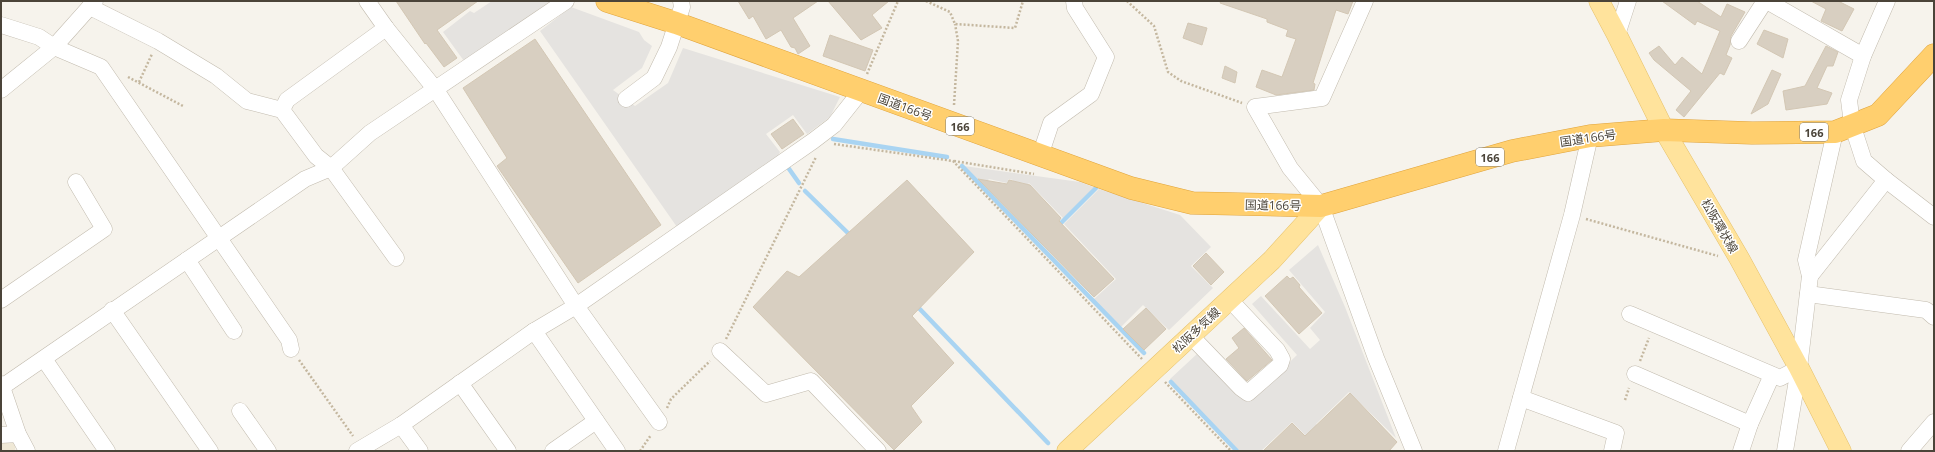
<svg xmlns="http://www.w3.org/2000/svg" width="1935" height="452" font-family="'Open Sans','Noto Sans JP',sans-serif">
<style>
.education{fill:#efe8d6}
.parking{fill:#e5e3e0}
.lines{fill:none;stroke-linecap:round;stroke-linejoin:round}
.stream{stroke:#a9d4f2;stroke-width:4.5}
.building{fill:#d8cfc1;stroke:#d3c7b4}
.minor-casing{stroke:#c2bbae;stroke-width:17}
.major-casing{stroke:#e6c16a;stroke-width:21}
.highway-casing{stroke:#e0a43c;stroke-width:23}
.path{stroke:#c4b79f;stroke-width:2.5;stroke-dasharray:2 2;stroke-linecap:butt}
.minor{stroke:#fff;stroke-width:16}
.major{stroke:#ffe39c;stroke-width:20}
.highway{stroke:#ffcf6e;stroke-width:22}
.labels{text-anchor:middle;dominant-baseline:central;stroke-width:3;stroke-linejoin:round;paint-order:stroke}
.shield{fill:#fff;stroke:#817c74;stroke-width:1}
.shield-label{font-size:11px;font-weight:bold;fill:#4b4439}
.street-label{font-size:12px;fill:#4b4439;stroke:#fff}
</style>
<rect width="100%" height="100%" fill="#f6f3ec"/>
<rect class="education" x="1" y="440" width="14" height="11"/>
<g class="parking">
<path d="M 492,1 L 551,1 L 464,61 L 443,32 L 470,11 L 474,13 Z"/>
<path d="M 571,7 L 639,32 L 644,40 L 652,46 L 642,68 L 613,90 L 635,106 L 668,83 L 683,48 L 840,97 L 830,117 L 807,134 L 793,115 L 766,134 L 780,152 L 777,158 L 677,227 L 540,31 Z"/>
<path d="M 964,166 L 1080,182 L 1096,188 L 1064,219 L 1029,183 L 1026,186 L 1013,184 L 1013,180 L 1009,179 L 1007,183 L 989,179 L 983,185 Z"/>
<path d="M 1099,189 L 1180,215 L 1211,247 L 1191,266 L 1213,288 L 1169,330 L 1143,305 L 1120,328 L 1093,300 L 1116,279 L 1064,224 Z"/>
<path d="M 1318,245 L 1345,307 L 1396,438 L 1349,392 L 1316,424 L 1342,451 L 1321,451 L 1292,422 L 1261,451 L 1240,451 L 1170,379 L 1198,353 L 1201,353 L 1248,402 L 1297,355 L 1252,304 L 1261,296 L 1310,349 L 1320,340 L 1310,328 L 1325,312 L 1289,270 Z"/>
</g>
<g class="lines">
<g class="stream">
<path d="M 833,139 L 947,157"/>
<path d="M 787,166 L 799,183"/>
<path d="M 962,166 L 1144,353"/>
<path d="M 805,191 L 852,237"/>
<path d="M 1057,227 L 1096,188"/>
<path d="M 916,305 L 1048,443"/>
<path d="M 1171,382 L 1237,451"/>
</g>
</g>
<g class="building">
<path d="M 396,1 L 478,1 L 437,30 L 457,58 L 444,67 L 426,43 L 425,44 Z"/>
<path d="M 738,1 L 818,1 L 793,18 L 810,46 L 798,54 L 795,48 L 791,47 L 781,30 L 766,39 L 753,16 L 749,19 Z"/>
<path d="M 828,1 L 889,1 L 872,15 L 882,28 L 861,40 Z"/>
<path d="M 1221,1 L 1353,1 L 1348,14 L 1336,10 L 1313,83 L 1315,84 L 1314,90 L 1276,95 L 1256,87 L 1262,70 L 1282,77 L 1296,39 L 1286,36 L 1288,30 L 1267,22 L 1267,19 L 1220,3 Z"/>
<path d="M 1662,1 L 1697,1 L 1721,17 L 1727,4 L 1745,12 L 1731,36 L 1730,45 L 1726,55 L 1732,58 L 1724,75 L 1720,73 L 1684,117 L 1676,110 L 1691,91 L 1654,60 L 1649,53 L 1659,46 L 1675,65 L 1682,57 L 1702,74 L 1720,31 L 1697,21 L 1695,25 Z"/>
<path d="M 1811,1 L 1838,1 L 1854,9 L 1842,31 L 1821,21 L 1826,9 Z"/>
<path d="M 1188,23 L 1207,28 L 1202,45 L 1183,38 Z"/>
<path d="M 1764,30 L 1788,39 L 1783,58 L 1757,44 Z"/>
<path d="M 830,35 L 873,50 L 865,71 L 823,56 Z"/>
<path d="M 535,39 L 661,225 L 578,283 L 497,166 L 507,158 L 463,88 Z"/>
<path d="M 1826,46 L 1838,52 L 1833,66 L 1827,66 L 1817,88 L 1832,93 L 1827,104 L 1786,110 L 1783,91 L 1805,86 Z"/>
<path d="M 1225,66 L 1237,72 L 1235,83 L 1222,78 Z"/>
<path d="M 1772,70 L 1781,74 L 1768,104 L 1751,114 Z"/>
<path d="M 793,119 L 804,134 L 782,149 L 771,134 Z"/>
<path d="M 978,179 L 1007,184 L 1009,180 L 1030,185 L 1061,218 L 1059,221 L 1114,279 L 1094,297 Z"/>
<path d="M 907,180 L 974,252 L 912,316 L 954,363 L 911,406 L 922,422 L 894,450 L 753,307 L 787,271 L 799,277 Z"/>
<path d="M 1206,253 L 1224,272 L 1211,285 L 1193,266 Z"/>
<path d="M 1287,276 L 1290,279 L 1293,277 L 1300,285 L 1299,287 L 1322,313 L 1299,334 L 1265,296 Z"/>
<path d="M 1146,308 L 1166,329 L 1144,350 L 1123,329 Z"/>
<path d="M 1244,328 L 1272,360 L 1247,381 L 1226,359 L 1239,348 L 1232,338 Z"/>
<path d="M 1350,393 L 1397,442 L 1389,451 L 1263,451 L 1292,423 L 1305,436 Z"/>
</g>
<g class="lines">
<g class="minor-casing">
<g id="minor">
<path d="M 367,1 L 386,28 L 436,90 L 576,306 L 659,422"/>
<path d="M 1365,1 L 1322,98 L 1255,107 L 1290,168 L 1321,206 L 1376,358 L 1414,451"/>
<path d="M 1767,1 L 1863,56"/>
<path d="M 1887,1 L 1863,56 L 1849,100 L 1852,124 L 1864,161 L 1886,180 L 1934,217"/>
<path d="M 90,7 L 158,41 L 216,76 L 247,101 L 282,110 L 316,156 L 331,168 L 396,258"/>
<path d="M 1,25 L 39,37 L 54,47 L 101,67 L 289,340 L 291,349"/>
<path d="M 1617,35 L 1628,1"/>
<path d="M 1739,41 L 1765,1"/>
<path d="M 1,90 L 54,47 L 95,1"/>
<path d="M 626,99 L 654,78 L 669,47 L 682,7 L 681,1"/>
<path d="M 282,110 L 287,100 L 386,28"/>
<path d="M 1040,156 L 1051,123 L 1091,94 L 1106,57 L 1075,8 L 1074,1"/>
<path d="M 187,260 L 234,331"/>
<path d="M 1810,276 L 1886,180"/>
<path d="M 1808,294 L 1926,310 L 1934,317"/>
<path d="M 1,300 L 104,229 L 76,182"/>
<path d="M 112,310 L 210,451"/>
<path d="M 1630,314 L 1780,378 L 1799,368"/>
<path d="M 534,331 L 617,451"/>
<path d="M 1190,335 L 1241,388 L 1248,393 L 1280,365 L 1282,359 L 1277,350 L 1229,299"/>
<path d="M 720,351 L 766,394 L 811,381 L 878,451"/>
<path d="M 44,359 L 107,451"/>
<path d="M 1635,374 L 1750,424"/>
<path d="M 460,383 L 508,451"/>
<path d="M 1,384 L 18,434 L 27,451"/>
<path d="M 2,387 L 305,179 L 331,168 L 370,133 L 566,1"/>
<path d="M 1521,398 L 1616,433 L 1612,451"/>
<path d="M 240,411 L 268,451"/>
<path d="M 401,425 L 420,451"/>
<path d="M 1,435 L 18,434"/>
<path d="M 357,451 L 401,425 L 534,331 L 576,306 L 813,141 L 834,125 L 861,91"/>
<path d="M 553,451 L 596,421"/>
<path d="M 1506,451 L 1572,215 L 1590,136"/>
<path d="M 1741,451 L 1750,424 L 1772,375"/>
<path d="M 1785,451 L 1799,368 L 1810,276 L 1806,260 L 1835,132"/>
<path d="M 1909,451 L 1934,422"/>
</g>
</g>
<g class="major-casing">
<g id="major">
<path d="M 1599,1 L 1617,35 L 1664,130 L 1739,258 L 1799,368 L 1841,451"/>
<path d="M 1067,451 L 1272,260 L 1321,206"/>
</g>
</g>
<g class="highway-casing">
<path id="highway" d="M 607,1 L 676,23 L 1131,188 L 1192,203 L 1321,206 L 1512,151 L 1590,136 L 1664,130 L 1752,133 L 1835,132 L 1878,115 L 1934,55"/>
</g>
<g class="path">
<path d="M 926,1 L 950,12 L 955,24 L 1015,28 L 1023,1"/>
<path d="M 1127,1 L 1154,26 L 1168,72 L 1181,81 L 1242,103"/>
<path d="M 867,74 L 898,1"/>
<path d="M 128,77 L 183,106"/>
<path d="M 139,82 L 152,54"/>
<path d="M 954,105 L 958,41 L 955,24"/>
<path d="M 834,144 L 953,161 L 1142,359"/>
<path d="M 954,161 L 1034,174"/>
<path d="M 1586,219 L 1718,256"/>
<path d="M 726,339 L 816,157"/>
<path d="M 299,360 L 353,436"/>
<path d="M 1640,361 L 1649,338"/>
<path d="M 1165,382 L 1231,451"/>
<path d="M 1625,400 L 1629,388"/>
<path d="M 667,408 L 671,399 L 710,361"/>
<path d="M 640,451 L 651,435"/>
</g>
<use href="#minor" class="minor"/>
<use href="#major" class="major"/>
<use href="#highway" class="highway"/>
</g>
<g class="labels">
<g class="shield">
<rect x="946" y="117" width="28" height="18" rx="3"/>
<rect x="1800" y="123" width="28" height="18" rx="3"/>
<rect x="1476" y="148" width="28" height="18" rx="3"/>
</g>
<g class="shield-label">
<text x="960" y="126">166</text>
<text x="1814" y="132">166</text>
<text x="1490" y="157">166</text>
</g>
<g class="street-label">
<text transform="translate(905 107) rotate(20)">国道166号</text>
<text transform="translate(1588 138) rotate(-8)">国道166号</text>
<text transform="translate(1273 205) rotate(1)">国道166号</text>
<text transform="translate(1720 226) rotate(60)">松阪環状線</text>
<text transform="translate(1196 330) rotate(-43)">松阪多気線</text>
</g>
</g>
<rect width="1935" height="452" fill="none" stroke="#4b4439" stroke-width="4"/>
</svg>
